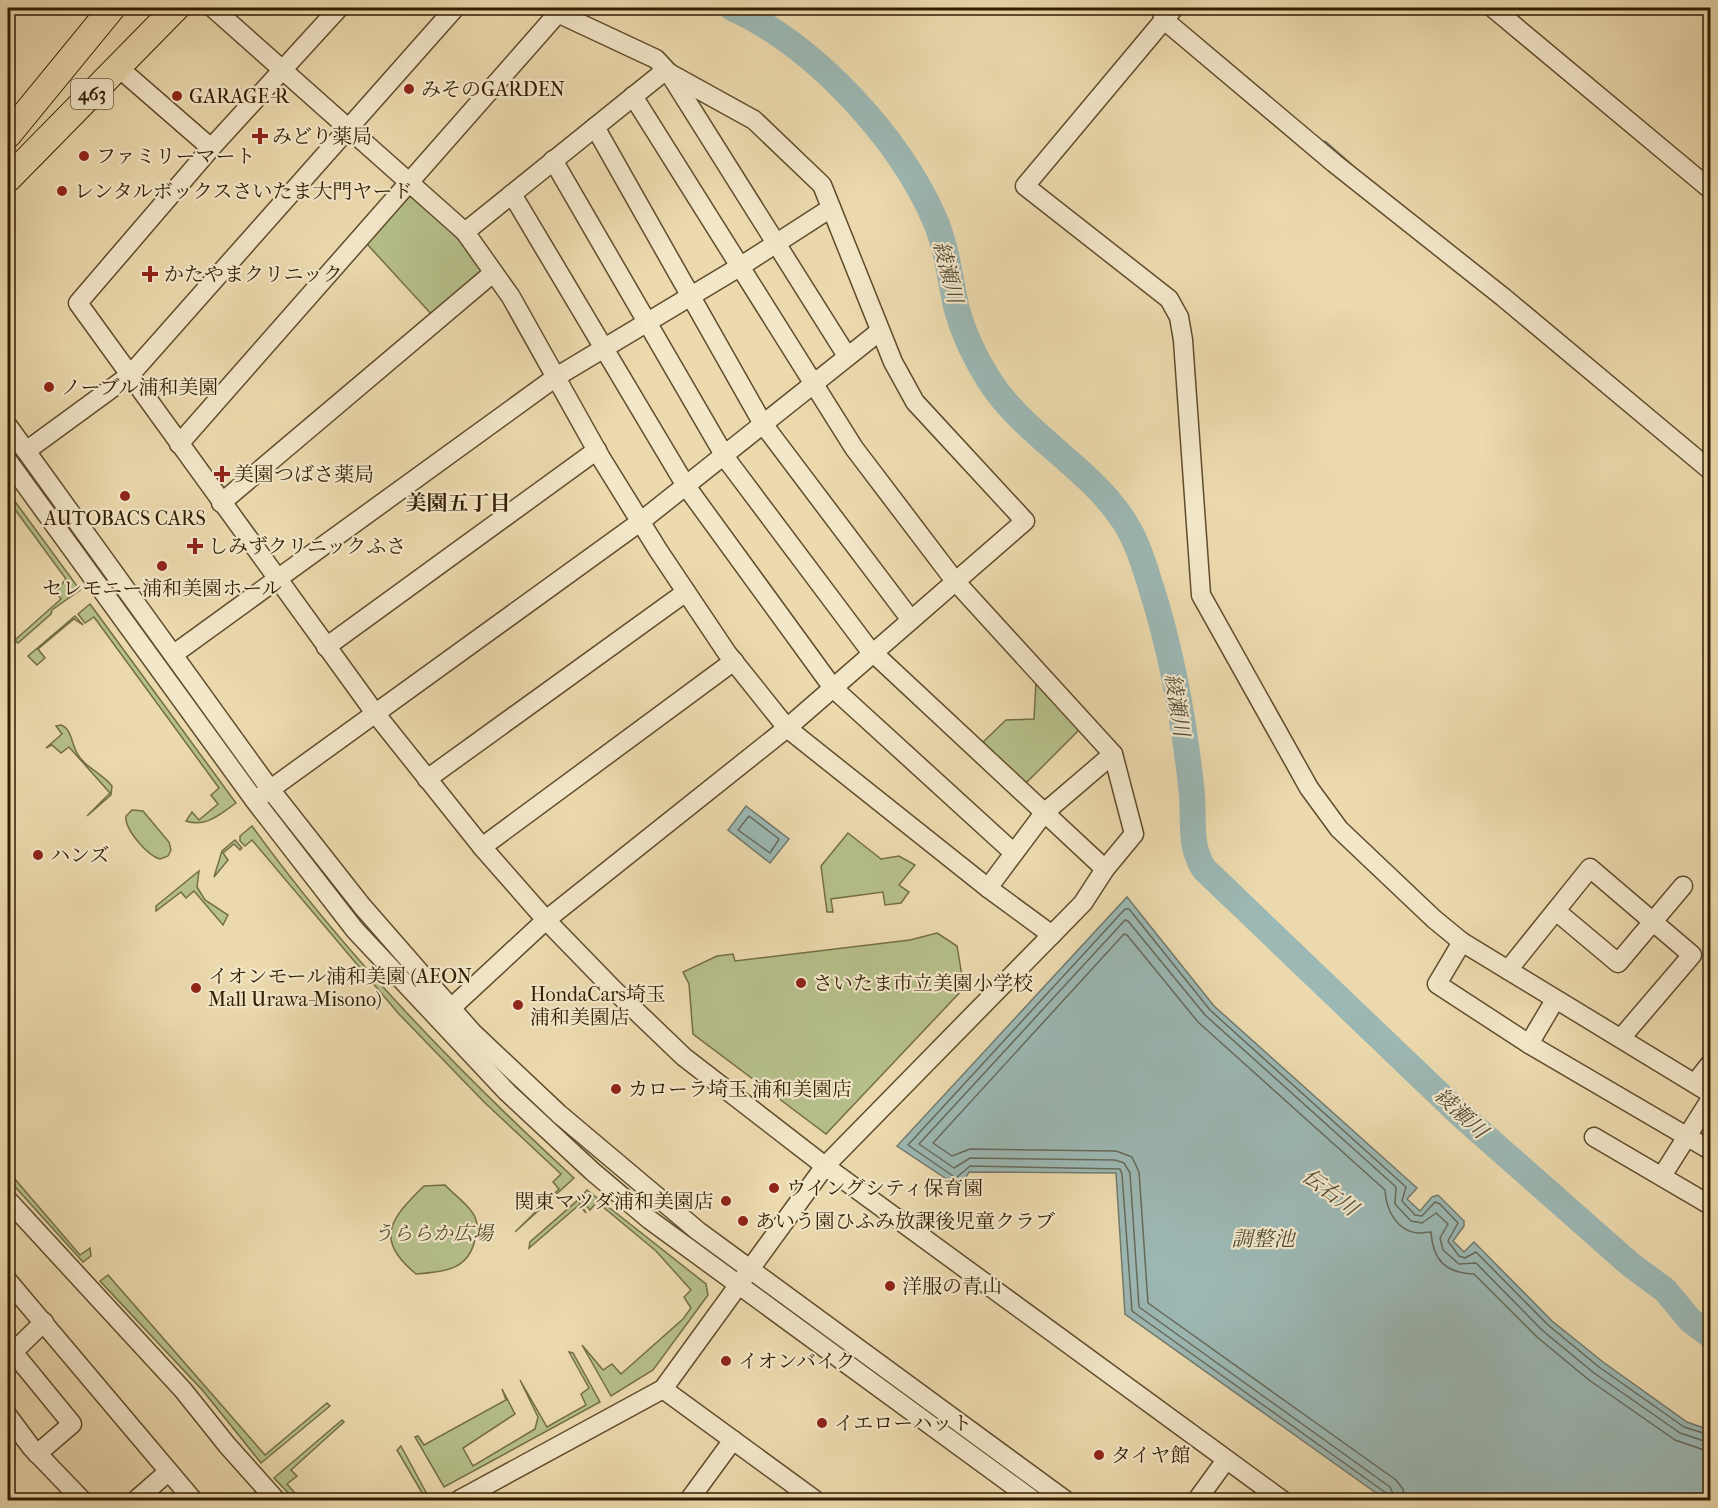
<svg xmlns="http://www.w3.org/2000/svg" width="1718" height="1508" font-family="'IM FELL French Canon','Noto Serif JP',serif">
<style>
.green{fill:#b6c08b;stroke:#746e46;stroke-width:1.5}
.water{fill:#9cb8b4;stroke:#717a6c;stroke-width:1.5}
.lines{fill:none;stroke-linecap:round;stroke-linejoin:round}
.shore{stroke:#666a5a;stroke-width:1.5}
.stream{stroke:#717a6c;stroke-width:4.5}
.river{stroke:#9cb8b4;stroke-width:26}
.minor-casing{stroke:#604c2c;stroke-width:21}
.highway-casing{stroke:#311d00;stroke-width:28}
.minor{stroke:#f3e7ca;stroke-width:18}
.highway{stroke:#ecdaae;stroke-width:26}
.poi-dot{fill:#8f2418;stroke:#f3e7ca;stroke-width:2}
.labels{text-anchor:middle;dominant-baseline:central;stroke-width:4.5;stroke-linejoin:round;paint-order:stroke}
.shield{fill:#f3e7ca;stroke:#6b5a3d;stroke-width:1.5}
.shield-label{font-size:18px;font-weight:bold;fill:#311d00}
.poi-label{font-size:20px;fill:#311d00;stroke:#f3e7ca;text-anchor:start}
.park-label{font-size:20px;font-style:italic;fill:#594e2a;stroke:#f3e7ca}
.water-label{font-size:21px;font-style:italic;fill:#514c36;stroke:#f3e7ca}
.neighbourhood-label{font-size:21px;font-weight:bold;fill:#311d00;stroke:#f3e7ca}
</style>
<rect width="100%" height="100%" fill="#ecdaae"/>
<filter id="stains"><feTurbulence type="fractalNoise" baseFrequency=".00333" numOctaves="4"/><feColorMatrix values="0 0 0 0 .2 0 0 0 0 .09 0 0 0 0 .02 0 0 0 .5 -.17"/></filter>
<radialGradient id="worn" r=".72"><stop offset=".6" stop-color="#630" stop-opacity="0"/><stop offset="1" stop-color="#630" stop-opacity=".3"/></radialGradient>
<g class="green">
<path d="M 414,196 L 459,239 L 482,267 L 482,274 L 433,316 L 367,244 L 406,197 Z"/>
<path d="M 8,492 L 80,590 L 52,610 L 51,614 L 18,643 L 15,640 L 61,599 L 56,592 L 66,579 L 8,500 Z"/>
<path d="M 90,604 L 236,803 C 220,814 206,828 186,821 L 192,812 L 199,820 L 218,804 L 211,795 L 219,788 L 94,617 L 85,623 L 78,614 Z"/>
<path d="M 75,616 L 83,625 L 74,619 L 38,649 L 45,658 L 37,665 L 28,656 Z"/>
<path d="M 1036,682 L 1079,730 L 1024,785 L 982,743 L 1006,720 L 1034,719 Z"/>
<path d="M 61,725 C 72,729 71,743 77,753 C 85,768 102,773 112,786 L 111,795 L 87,816 L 110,793 L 69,747 L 61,753 L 52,745 L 46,748 L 62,734 L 56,726 Z"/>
<path d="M 132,810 L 143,811 L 169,842 L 171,850 L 168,856 L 160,859 C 148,856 124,829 126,816 Z"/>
<path d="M 252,826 C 346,956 457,1070 574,1178 L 515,1232 L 559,1189 L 553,1182 L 561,1174 L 484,1102 L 398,1013 L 252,840 L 245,846 L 240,841 L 240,836 Z"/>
<path d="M 848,833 L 881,859 L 899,856 L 915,865 L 899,885 L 909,892 L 901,903 L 885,905 L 883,892 L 831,899 L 833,912 L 827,912 L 821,866 Z"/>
<path d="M 235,840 L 242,848 L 240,850 L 234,844 L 223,853 L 228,860 L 214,877 L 222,851 Z"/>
<path d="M 199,871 L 197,887 L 205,900 L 228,915 L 223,925 L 194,891 L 186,898 L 181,892 L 156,911 L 156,906 Z"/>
<path d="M 937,933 L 957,946 L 964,988 L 826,1134 L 693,1034 L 689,984 L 683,972 L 717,956 L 733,954 L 735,961 L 910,940 Z"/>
<path d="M 8,1171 L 80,1255 L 90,1248 L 91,1256 L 83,1262 L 8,1179 Z"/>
<path d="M 445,1185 C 453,1194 473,1208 476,1220 C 478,1226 477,1233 475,1239 C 469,1270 444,1272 416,1274 C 374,1239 390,1219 424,1186 Z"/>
<path d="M 587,1190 L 706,1284 L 708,1295 L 653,1370 L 611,1396 L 582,1345 L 603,1370 L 612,1364 L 621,1374 L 683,1319 L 691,1308 L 684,1297 L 691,1290 L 656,1251 L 597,1202 L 590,1210 L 580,1198 Z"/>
<path d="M 578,1200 L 586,1213 L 579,1205 L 529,1248 L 530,1242 Z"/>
<path d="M 108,1275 L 265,1455 L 327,1403 L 330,1406 L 261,1463 L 204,1392 L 100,1281 Z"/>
<path d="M 569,1352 L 573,1353 L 600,1402 L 444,1487 L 415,1437 L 418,1436 L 424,1445 L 506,1400 L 502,1389 L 515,1414 L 463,1448 L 473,1466 L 535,1429 L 538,1417 L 520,1380 L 547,1427 L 586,1405 L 581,1394 L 589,1388 Z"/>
<path d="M 342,1420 L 344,1422 L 291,1470 L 297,1476 L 287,1484 L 301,1500 L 295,1500 L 274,1478 Z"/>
<path d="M 401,1446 L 428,1496 L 416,1500 L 424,1496 L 397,1450 Z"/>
</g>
<g class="water">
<path d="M 746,806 L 789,839 L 770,863 L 728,830 Z"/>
<path d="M 1127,897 L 1214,1006 L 1417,1188 L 1407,1199 L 1420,1211 L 1432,1197 L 1438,1195 L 1464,1221 L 1464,1226 L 1453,1241 L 1464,1252 L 1474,1242 L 1552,1321 L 1603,1362 L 1687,1422 L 1710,1430 L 1710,1500 L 1386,1500 L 1125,1314 L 1116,1173 L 969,1172 L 960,1188 L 897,1146 Z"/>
</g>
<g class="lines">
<g class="shore">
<path d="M 749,816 L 779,839 L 770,853 L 738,830 Z"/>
<path d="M 1389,1500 L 1386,1493 L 1132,1311 L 1122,1174 L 1120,1169 L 970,1166 L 956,1178 L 908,1145 L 1125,909 L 1129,909 L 1210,1010 L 1406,1187 L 1402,1201 L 1415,1215 L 1422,1216 L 1435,1202 L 1440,1204 L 1458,1223 L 1448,1241 L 1459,1256 L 1465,1258 L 1476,1252 L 1548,1325 L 1599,1367 L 1684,1427 L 1710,1435"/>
<path d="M 1396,1500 L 1390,1487 L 1139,1307 L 1130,1173 L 1124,1163 L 1115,1160 L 970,1158 L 954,1168 L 919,1144 L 1125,920 L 1128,921 L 1205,1015 L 1396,1187 L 1395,1204 L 1411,1221 L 1422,1223 L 1436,1213 L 1448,1224 L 1440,1238 L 1443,1250 L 1459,1264 L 1476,1263 L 1543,1331 L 1594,1373 L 1680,1433 L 1710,1443"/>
<path d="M 1405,1500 L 1403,1489 L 1396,1480 L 1148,1303 L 1139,1172 L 1132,1157 L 1116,1151 L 970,1149 L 952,1156 L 933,1143 L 1124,934 L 1127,935 L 1198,1022 L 1385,1190 C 1386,1208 1395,1230 1417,1233 C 1422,1233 1427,1232 1431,1232 C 1433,1260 1445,1273 1474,1274 L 1537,1337 L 1589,1380 L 1675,1440 L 1710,1452"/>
</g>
<path class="stream" d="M 1325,143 L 1350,165"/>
<path class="river" d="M 732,8 C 814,45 899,137 935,220 C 947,248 950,280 957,310 C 964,335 975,358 989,380 C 1024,435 1088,466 1124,521 C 1137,541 1144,565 1151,587 C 1172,653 1185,726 1192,795 C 1194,821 1189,846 1204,869 L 1462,1116 L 1631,1265 L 1665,1290 L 1690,1320 L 1710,1335"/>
<g class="minor-casing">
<g id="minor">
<path d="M 213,8 L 465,232"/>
<path d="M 1162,8 L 1163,19 L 1334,163 L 1503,297 L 1710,470"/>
<path d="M 1174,8 L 1025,186 L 1169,299 L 1179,317 L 1183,340 L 1201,595 L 1309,788 L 1339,829 L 1434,919 L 1462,942 L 1710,1093"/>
<path d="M 1493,8 L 1710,189"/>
<path d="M 549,9 L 656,59 L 669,73 L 847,356"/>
<path d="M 119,68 L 211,148 L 78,303 L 375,713 L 482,847 L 546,920 L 613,989 L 684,1057 L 825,1166 L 1282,1500"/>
<path d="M 633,96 L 854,448 L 955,581 L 1113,754 L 1134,834 L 1105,869"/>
<path d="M 595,127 L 763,424 L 911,620"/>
<path d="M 211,148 L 339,8"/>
<path d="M 512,194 L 686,486 L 833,688 L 1014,853"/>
<path d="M 8,426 L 270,789 L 362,906 L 472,1032 L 559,1114 L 698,1231 L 1065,1500"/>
<path d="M 179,444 L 558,13"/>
<path d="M 26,451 L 130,375 L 455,8"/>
<path d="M 8,461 L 255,801 L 355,930 L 507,1092 L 592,1171 L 650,1220 L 1033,1500"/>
<path d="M 221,503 L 493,273"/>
<path d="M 326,647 L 597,450"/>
<path d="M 174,654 L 556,377 L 741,266 L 831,208"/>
<path d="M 427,779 L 686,592"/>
<path d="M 261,796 L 640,522 L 880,331"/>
<path d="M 482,847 L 734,661"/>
<path d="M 988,888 L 1044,813 L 1113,754"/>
<path d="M 1556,911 L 1618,963 L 1683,886"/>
<path d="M 1462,942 L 1437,984 L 1529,1044 L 1710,1150"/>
<path d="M 1508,970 L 1590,868 L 1692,955 L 1621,1038"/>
<path d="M 450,1009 L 546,920 L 787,728 L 1025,521 L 915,402 L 893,362 L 822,185 L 754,120 L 669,73 L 661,74 L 465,232 L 511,297 L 601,458 L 658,550 L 727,653 L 787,728 L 988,888 L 1052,935"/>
<path d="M 1529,1044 L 1555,1000"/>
<path d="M 1695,1083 L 1710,1064"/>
<path d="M 1594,1137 L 1710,1205"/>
<path d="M 1662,1176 L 1710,1100"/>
<path d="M 8,1200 L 183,1390 L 227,1445 L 276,1500"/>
<path d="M 8,1281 L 193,1500"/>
<path d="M 13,1352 L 72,1424 L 37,1454"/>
<path d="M 8,1357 L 44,1322"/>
<path d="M 663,1389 L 815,1500"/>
<path d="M 8,1416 L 31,1447 L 82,1500"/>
<path d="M 136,1500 L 168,1472"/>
<path d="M 459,1500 L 663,1389 L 825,1166 L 1083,903 L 1105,869 L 868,648 L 727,460 L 553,160"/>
<path d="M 689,1500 L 733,1440"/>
<path d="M 1197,1500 L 1226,1460"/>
</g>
</g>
<g class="highway-casing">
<g id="highway">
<path d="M 8,135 L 112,8"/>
<path d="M 8,179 L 176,8"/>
</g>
</g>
<use href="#minor" class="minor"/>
<use href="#highway" class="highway"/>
</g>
<g class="poi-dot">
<circle cx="409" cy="89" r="6"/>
<circle cx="177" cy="96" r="6"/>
<path d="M257 127h6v6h6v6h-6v6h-6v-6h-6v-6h6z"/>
<circle cx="84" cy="156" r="6"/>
<circle cx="62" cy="191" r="6"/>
<path d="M147 265h6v6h6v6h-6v6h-6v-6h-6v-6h6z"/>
<circle cx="49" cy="387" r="6"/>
<path d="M219 465h6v6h6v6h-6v6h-6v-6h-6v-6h6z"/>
<circle cx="125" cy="496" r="6"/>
<path d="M192 537h6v6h6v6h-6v6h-6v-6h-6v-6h6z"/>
<circle cx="162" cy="566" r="6"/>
<circle cx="38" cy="855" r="6"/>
<circle cx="801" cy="983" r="6"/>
<circle cx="196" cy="988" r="6"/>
<circle cx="518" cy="1005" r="6"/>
<circle cx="616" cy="1089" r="6"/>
<circle cx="774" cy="1188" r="6"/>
<circle cx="726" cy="1201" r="6"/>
<circle cx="743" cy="1221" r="6"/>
<circle cx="890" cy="1286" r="6"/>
<circle cx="726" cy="1361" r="6"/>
<circle cx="822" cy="1423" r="6"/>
<circle cx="1099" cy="1455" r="6"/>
</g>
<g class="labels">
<rect class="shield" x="71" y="79" width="42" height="30" rx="4.5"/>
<g class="shield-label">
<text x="92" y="94">463</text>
</g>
<g class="poi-label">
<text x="421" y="89">みそのGARDEN</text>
<text x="189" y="96">GARAGE-R</text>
<text x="272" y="136">みどり薬局</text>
<text x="96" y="156">ファミリーマート</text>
<text x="74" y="191">レンタルボックスさいたま大門ヤード</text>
<text x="164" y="274">かたやまクリニック</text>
<text x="61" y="387">ノーブル浦和美園</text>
<text x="234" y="474">美園つばさ薬局</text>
<text x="125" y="518" text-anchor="middle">AUTOBACS CARS</text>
<text x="208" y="546">しみずクリニックふさ</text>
<text x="162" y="588" text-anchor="middle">セレモニー浦和美園ホール</text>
<text x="50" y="855">ハンズ</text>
<text x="208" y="976">イオンモール浦和美園 (AEON<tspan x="208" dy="23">Mall Urawa-Misono)</tspan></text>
<text x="813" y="983">さいたま市立美園小学校</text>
<text x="530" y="994">HondaCars埼玉<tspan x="530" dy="23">浦和美園店</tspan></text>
<text x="628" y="1089">カローラ埼玉 浦和美園店</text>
<text x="786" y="1188">ウイングシティ保育園</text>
<text x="714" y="1201" text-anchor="end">関東マツダ浦和美園店</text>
<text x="755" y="1221">あいう園ひふみ放課後児童クラブ</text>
<text x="902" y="1286">洋服の青山</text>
<text x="738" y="1361">イオンバイク</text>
<text x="834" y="1423">イエローハット</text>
<text x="1111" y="1455">タイヤ館</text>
</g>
<g class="park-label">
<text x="433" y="1233">うららか広場</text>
</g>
<g class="water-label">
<text transform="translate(948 272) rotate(76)">綾瀬川</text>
<text transform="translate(1177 705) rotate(81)">綾瀬川</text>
<text transform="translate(1461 1113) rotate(43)">綾瀬川</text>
<text transform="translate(1330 1192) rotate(37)">伝右川</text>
<text x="1263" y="1239">調整池</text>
</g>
<g class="neighbourhood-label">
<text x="458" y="503">美園五丁目</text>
</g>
</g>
<rect width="1718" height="1508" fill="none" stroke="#ecdaae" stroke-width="30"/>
<rect x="9" y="9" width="1700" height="1490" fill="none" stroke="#311d00" stroke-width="3"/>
<rect x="15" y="15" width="1688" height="1478" fill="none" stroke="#311d00" stroke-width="1.5"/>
<rect width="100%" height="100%" filter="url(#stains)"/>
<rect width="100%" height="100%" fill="url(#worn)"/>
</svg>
